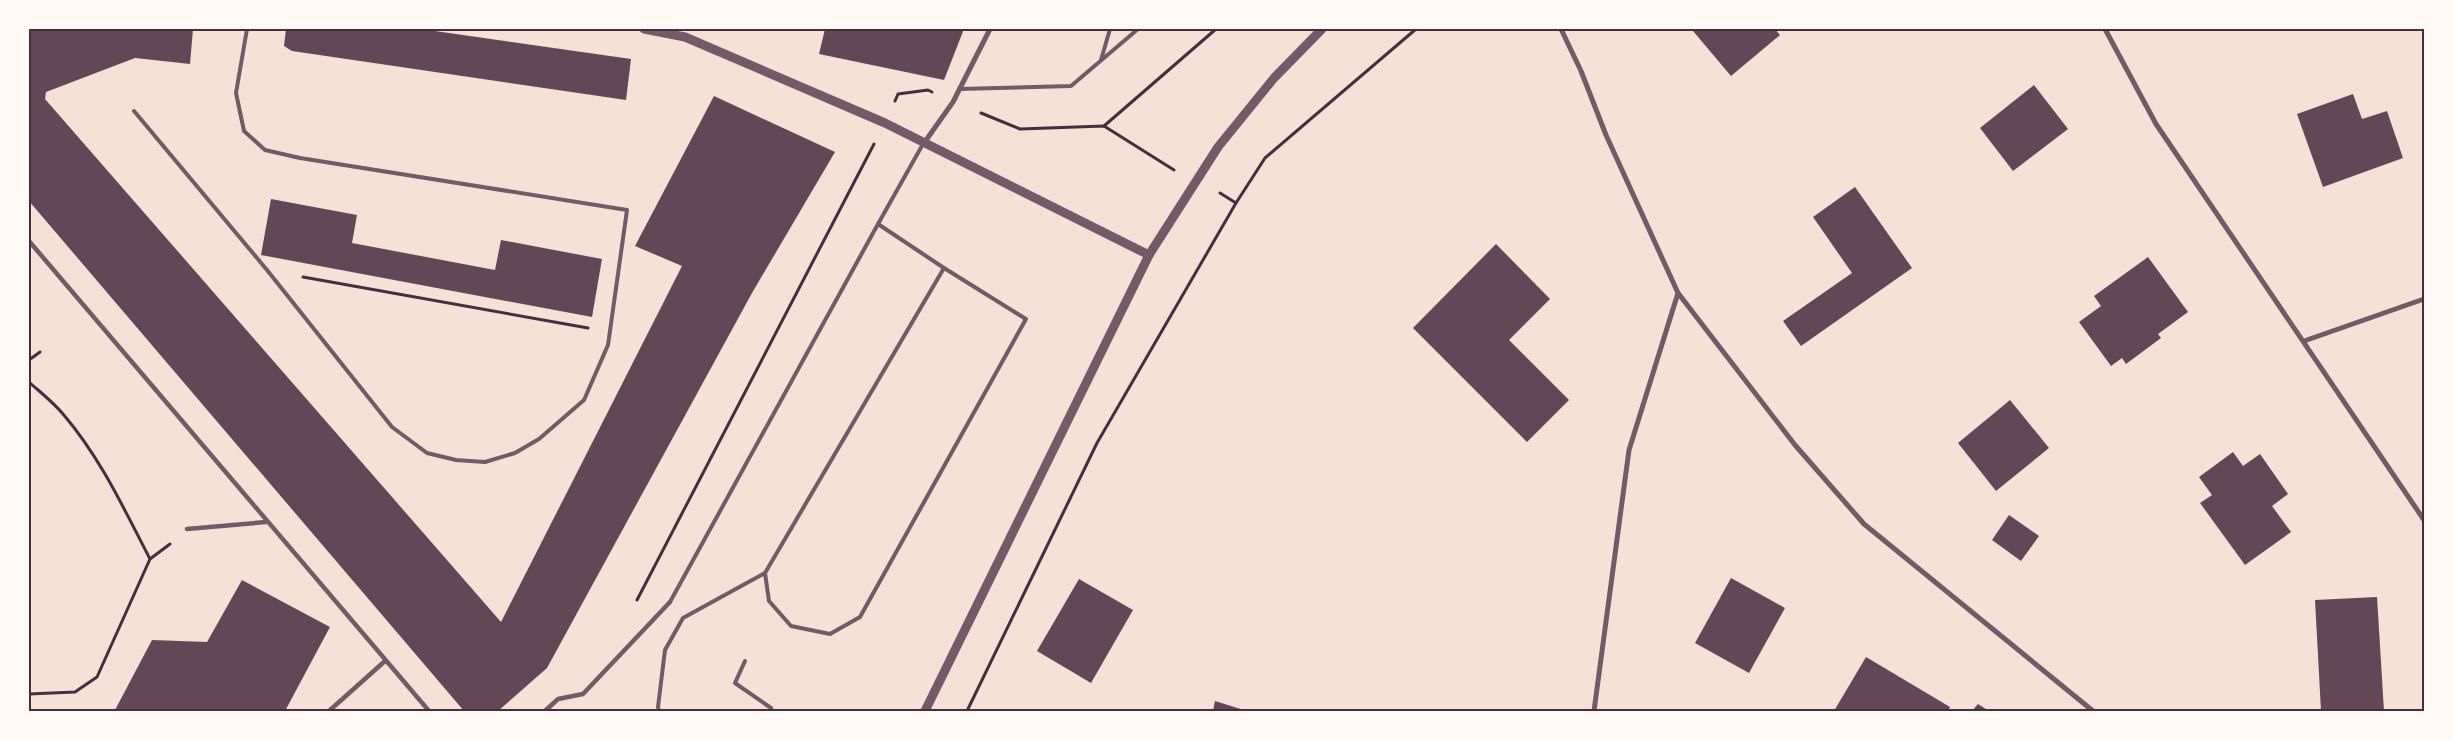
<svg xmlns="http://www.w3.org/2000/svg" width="2453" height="740" font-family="'Nunito Sans',sans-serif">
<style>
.building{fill:#644757}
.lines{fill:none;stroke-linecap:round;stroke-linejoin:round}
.path{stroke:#4a2c40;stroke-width:3}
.service{stroke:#755966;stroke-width:4}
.pedestrian{stroke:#755966;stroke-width:4.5}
.minor{stroke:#755966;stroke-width:5}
.tertiary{stroke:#755966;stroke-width:9}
.neatline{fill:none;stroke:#4a2c40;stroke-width:2}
</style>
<rect width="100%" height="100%" fill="#f7e1d7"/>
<g class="building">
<path d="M 29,29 L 193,29 L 190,64 L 135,58 L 46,92 L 45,99 L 501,622 L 682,266 L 635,246 L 714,96 L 835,152 L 752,293 L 547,668 L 498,711 L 464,711 L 29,201 Z"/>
<path d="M 286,29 L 421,29 L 631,59 L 626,100 L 292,51 L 284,46 Z"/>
<path d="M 825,29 L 964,29 L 944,80 L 819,54 Z"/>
<path d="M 1696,29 L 1775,29 L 1780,35 L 1731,76 L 1693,31 Z"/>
<path d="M 2034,85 L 2068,129 L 2013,171 L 1980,128 Z"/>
<path d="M 2353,94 L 2362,119 L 2387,111 L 2403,158 L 2323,187 L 2297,114 Z"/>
<path d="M 1855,187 L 1912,268 L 1801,346 L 1783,321 L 1852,273 L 1813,217 Z"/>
<path d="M 271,199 L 357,215 L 352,243 L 495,270 L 501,240 L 602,259 L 592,317 L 261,255 Z"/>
<path d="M 1496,244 L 1550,299 L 1509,340 L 1569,400 L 1527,442 L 1413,328 Z"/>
<path d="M 2148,257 L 2188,312 L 2158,334 L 2161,338 L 2126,364 L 2122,358 L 2111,366 L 2079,322 L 2101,306 L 2094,296 Z"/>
<path d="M 2010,400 L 2049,448 L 1996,491 L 1958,443 Z"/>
<path d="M 2233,452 L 2243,466 L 2260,454 L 2288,494 L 2272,506 L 2291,532 L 2245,565 L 2200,503 L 2212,495 L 2199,477 Z"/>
<path d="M 2009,515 L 2039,536 L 2021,561 L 1992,540 Z"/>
<path d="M 1731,578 L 1785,608 L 1749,673 L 1695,643 Z"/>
<path d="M 1079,579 L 1133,610 L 1091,683 L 1037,651 Z"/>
<path d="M 242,580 L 330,627 L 285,711 L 116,711 L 115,710 L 152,640 L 207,642 Z"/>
<path d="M 2377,597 L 2384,711 L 2321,711 L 2315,600 Z"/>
<path d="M 1866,657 L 1950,707 L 1948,711 L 1834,711 Z"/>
<path d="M 1215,701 L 1247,711 L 1213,711 Z"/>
<path d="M 1978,704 L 1989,711 L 1972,711 Z"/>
</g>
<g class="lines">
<g class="path">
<path d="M 895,101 L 898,94 L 928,90 L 932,92"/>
<path d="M 981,113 L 1020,129 L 1104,126 L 1174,170"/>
<path d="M 1104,126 L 1216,29"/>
<path d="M 1220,193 L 1236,203"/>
<path d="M 303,277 L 588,328"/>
<path d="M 29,360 L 40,352"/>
<path d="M 29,382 C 40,392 53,402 63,414 C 100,457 124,509 150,559"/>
<path d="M 637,600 L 874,144"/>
<path d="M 29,694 L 75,692 L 97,677 L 150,559 L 170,544"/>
<path d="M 967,711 L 1097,443 L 1236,203 L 1265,158 L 1416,29"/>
</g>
<g class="service">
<path d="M 1101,60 L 1110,29"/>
<path d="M 959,89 L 1071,86 L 1138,29"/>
<path d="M 134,111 L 267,270 L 392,427 L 427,453 L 456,460 L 485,462 L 515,453 L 539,439 L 584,400 L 608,345 L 627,210 L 300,158 L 265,150 L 244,131 L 236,93 L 247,29"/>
<path d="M 765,573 L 769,601 L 791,626 L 830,634 L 860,617 L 1026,319 L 944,268"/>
<path d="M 670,602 L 878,224"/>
<path d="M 745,661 L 735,683 L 771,708 L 772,711"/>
<path d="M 659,711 L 658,707 L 665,650 L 683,618 L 765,573 L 944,268 L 878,224 L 923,144"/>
</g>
<g class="pedestrian">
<path d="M 29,241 L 429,711"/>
<path d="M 187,529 L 266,522"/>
<path d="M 329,711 L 385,661"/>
<path d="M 545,711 L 558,699 L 583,694 L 670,602"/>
</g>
<g class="minor">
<path d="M 1561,29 L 1581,71 L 1606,135 L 1678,293 L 1795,445 L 1864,524 L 2093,711"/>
<path d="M 2105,29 L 2156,124 L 2424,520"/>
<path d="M 924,143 L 953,102 L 990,29"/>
<path d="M 2304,341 L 2424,299"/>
<path d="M 1594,711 L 1629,450 L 1678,293"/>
</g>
<g class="tertiary">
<path d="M 644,29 L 685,37 L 885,123 L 1149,255"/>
<path d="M 925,711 L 1149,255 L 1218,147 L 1274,78 L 1322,29"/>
</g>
</g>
<rect width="2453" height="740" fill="none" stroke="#fffaf5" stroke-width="60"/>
<rect x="30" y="30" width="2393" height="680" class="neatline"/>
</svg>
